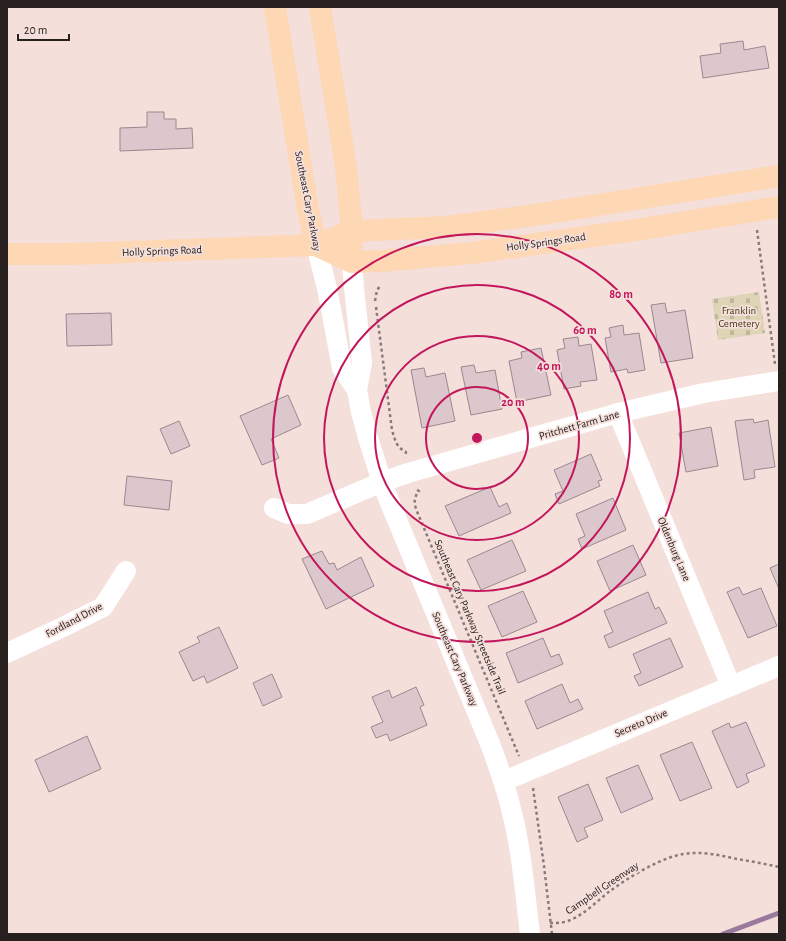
<svg xmlns="http://www.w3.org/2000/svg" width="786" height="941" font-family="'Alegreya Sans',sans-serif">
<style>
.cemetery{fill:url(#cemetery-stones)}
.lines{fill:none;stroke-linecap:round;stroke-linejoin:round}
.stream{stroke:#9a799c;stroke-width:5}
.building{fill:#dcc7cd;stroke:#9b888e}
.path{stroke:#897b78;stroke-width:2.5;stroke-dasharray:3 3;stroke-linecap:butt}
.street{stroke:#fff;stroke-width:20}
.primary{stroke:#fed7b5;stroke-width:22}
.ring{fill:none;stroke:#c2185b;stroke-width:2}
.labels{text-anchor:middle;dominant-baseline:central;stroke-width:3.5;stroke-linejoin:round;paint-order:stroke}
.street-label{font-size:11px;fill:#27201e;stroke:#f4dfdb}
.park-label{font-size:11px;fill:#453b14;stroke:#f4dfdb}
.centre{fill:#c2185b;stroke:#f4dfdb;stroke-width:2}
.ring-label{font-size:12px;text-anchor:middle;font-weight:bold;fill:#c2185b;stroke:#f4dfdb;stroke-width:3.5;stroke-linejoin:round;paint-order:stroke}
</style>
<defs>
<pattern id="cemetery-stones" width="16" height="16" patternUnits="userSpaceOnUse"><rect width="16" height="16" fill="#ddd5b6"/><path d="M2 7V4a2 2 0 0 1 4 0v3zM10 15v-3a2 2 0 0 1 4 0v3z" fill="#beb79c"/></pattern>
</defs>
<rect width="100%" height="100%" fill="#f4dfdb"/>
<path class="cemetery" d="M 759,292 L 765,333 L 718,340 L 712,299 Z"/>
<g class="lines">
<path class="stream" d="M 723,934 L 779,913"/>
</g>
<g class="building">
<path d="M 743,41 L 744,50 L 765,46 L 769,68 L 703,78 L 700,56 L 721,53 L 720,44 Z"/>
<path d="M 147,112 L 164,112 L 164,119 L 176,119 L 176,129 L 192,128 L 193,148 L 120,151 L 120,128 L 147,127 Z"/>
<path d="M 665,303 L 667,313 L 685,310 L 693,358 L 661,363 L 651,305 Z"/>
<path d="M 111,313 L 112,345 L 67,346 L 66,314 Z"/>
<path d="M 623,325 L 624,335 L 639,333 L 645,370 L 628,373 L 627,369 L 611,372 L 605,338 L 611,337 L 609,328 Z"/>
<path d="M 578,337 L 579,346 L 591,344 L 597,380 L 580,382 L 581,386 L 564,389 L 557,350 L 565,348 L 563,339 Z"/>
<path d="M 541,348 L 551,395 L 517,402 L 509,361 L 522,358 L 521,352 Z"/>
<path d="M 474,365 L 476,373 L 495,370 L 502,409 L 471,415 L 461,367 Z"/>
<path d="M 424,368 L 426,377 L 445,373 L 455,421 L 422,428 L 411,370 Z"/>
<path d="M 288,395 L 301,425 L 271,439 L 279,458 L 262,465 L 240,416 Z"/>
<path d="M 753,419 L 754,423 L 768,420 L 775,467 L 754,470 L 755,478 L 744,480 L 735,421 Z"/>
<path d="M 179,421 L 190,446 L 171,454 L 160,429 Z"/>
<path d="M 711,427 L 718,466 L 686,472 L 679,433 Z"/>
<path d="M 591,454 L 602,480 L 598,481 L 600,486 L 559,504 L 555,494 L 563,491 L 554,470 Z"/>
<path d="M 127,476 L 172,481 L 169,510 L 124,505 Z"/>
<path d="M 490,487 L 499,507 L 507,503 L 511,513 L 459,536 L 445,506 Z"/>
<path d="M 613,498 L 626,530 L 582,549 L 578,539 L 585,536 L 576,514 Z"/>
<path d="M 512,540 L 526,571 L 481,590 L 467,560 Z"/>
<path d="M 633,545 L 646,575 L 610,591 L 597,561 Z"/>
<path d="M 322,551 L 329,564 L 334,563 L 337,570 L 361,557 L 374,586 L 326,609 L 302,559 Z"/>
<path d="M 779,564 L 779,589 L 770,568 Z"/>
<path d="M 739,587 L 743,595 L 761,588 L 777,626 L 748,638 L 727,592 Z"/>
<path d="M 523,591 L 537,622 L 502,637 L 488,606 Z"/>
<path d="M 648,592 L 655,609 L 659,607 L 667,623 L 609,648 L 604,636 L 613,632 L 604,611 Z"/>
<path d="M 219,627 L 238,668 L 207,683 L 204,676 L 193,681 L 179,652 L 200,642 L 197,637 Z"/>
<path d="M 543,638 L 551,657 L 559,654 L 563,664 L 518,683 L 506,653 Z"/>
<path d="M 670,638 L 683,667 L 639,686 L 634,676 L 641,673 L 633,654 Z"/>
<path d="M 272,674 L 282,697 L 263,706 L 253,683 Z"/>
<path d="M 562,684 L 570,703 L 578,699 L 583,709 L 537,729 L 525,701 Z"/>
<path d="M 416,687 L 424,705 L 420,707 L 427,725 L 390,741 L 387,734 L 376,738 L 371,727 L 383,722 L 372,697 L 389,690 L 392,698 Z"/>
<path d="M 746,722 L 765,766 L 746,774 L 749,782 L 737,788 L 712,731 L 729,723 L 731,728 Z"/>
<path d="M 87,736 L 101,769 L 49,792 L 35,760 Z"/>
<path d="M 692,742 L 712,788 L 680,801 L 660,755 Z"/>
<path d="M 638,765 L 653,799 L 621,813 L 606,778 Z"/>
<path d="M 588,784 L 603,820 L 584,828 L 588,837 L 577,842 L 558,797 Z"/>
</g>
<g class="lines">
<g class="path">
<path d="M 757,230 L 775,364"/>
<path d="M 375,301 L 377,290 L 381,285"/>
<path d="M 376,307 L 392,430 C 395,440 396,447 406,452 L 405,456"/>
<path d="M 417,490 L 419,491 C 414,497 414,502 416,509 L 519,756"/>
<path d="M 533,788 L 544,866 L 552,934"/>
<path d="M 550,923 C 556,923 562,923 568,921 C 584,915 597,901 610,891 C 629,877 660,858 683,854 C 701,851 719,855 737,859 C 751,861 765,864 779,867"/>
</g>
<g class="street">
<path d="M 316,245 L 327,288 L 342,368 L 357,390"/>
<path d="M 352,262 L 354,288 L 362,363 L 357,390 L 361,412 L 368,438 L 382,482 L 390,503 L 491,746 C 499,768 507,790 512,813 C 522,852 525,894 530,934"/>
<path d="M 618,413 L 731,686"/>
<path d="M 274,508 L 288,514 L 307,514 L 382,482 L 408,473 L 618,413 L 704,393 L 779,381"/>
<path d="M 7,653 L 63,627 L 103,607 L 126,571"/>
<path d="M 504,781 L 779,666"/>
</g>
<g class="primary">
<path d="M 275,7 L 308,210 L 316,245"/>
<path d="M 320,7 L 346,167 L 352,231 L 352,245"/>
<path d="M 316,245 L 352,262 L 382,261 L 471,253 L 643,229 L 779,207"/>
<path d="M 7,254 L 72,254 L 316,245 L 352,231 L 447,227 L 548,213 L 779,176"/>
</g>
</g>
<g class="ring">
<circle cx="477" cy="438" r="51"/>
<circle cx="477" cy="438" r="102"/>
<circle cx="477" cy="438" r="153"/>
<circle cx="477" cy="438" r="204"/>
</g>
<g class="labels">
<g class="street-label">
<text transform="translate(308 201) rotate(79)">Southeast Cary Parkway</text>
<text transform="translate(546 242) rotate(-8)">Holly Springs Road</text>
<text transform="translate(162 251) rotate(-2)">Holly Springs Road</text>
<text transform="translate(579 425) rotate(-16)">Pritchett Farm Lane</text>
<text transform="translate(674 549) rotate(67)">Oldenburg Lane</text>
<text transform="translate(470 617) rotate(67)">Southeast Cary Parkway Streetside Trail</text>
<text transform="translate(74 620) rotate(-28)">Fordland Drive</text>
<text transform="translate(455 659) rotate(67)">Southeast Cary Parkway</text>
<text transform="translate(641 723) rotate(-23)">Secreto Drive</text>
<text transform="translate(602 888) rotate(-34)">Campbell Greenway</text>
</g>
<g class="park-label">
<text x="739" y="310">Franklin<tspan x="739" dy="13">Cemetery</tspan></text>
</g>
</g>
<circle cx="477" cy="438" r="6" class="centre"/>
<g class="ring-label">
<text x="621" y="298">80 m</text>
<text x="585" y="334">60 m</text>
<text x="549" y="370">40 m</text>
<text x="513" y="406">20 m</text>
</g>
<rect width="786" height="941" fill="none" stroke="#27201e" stroke-width="16"/>
<path d="M18 34v6h51v-6" fill="none" stroke="#27201e" stroke-width="2"/>
<text x="24" y="34" font-size="12" fill="#27201e" stroke="#f4dfdb" stroke-width="3" paint-order="stroke">20 m</text>
</svg>
